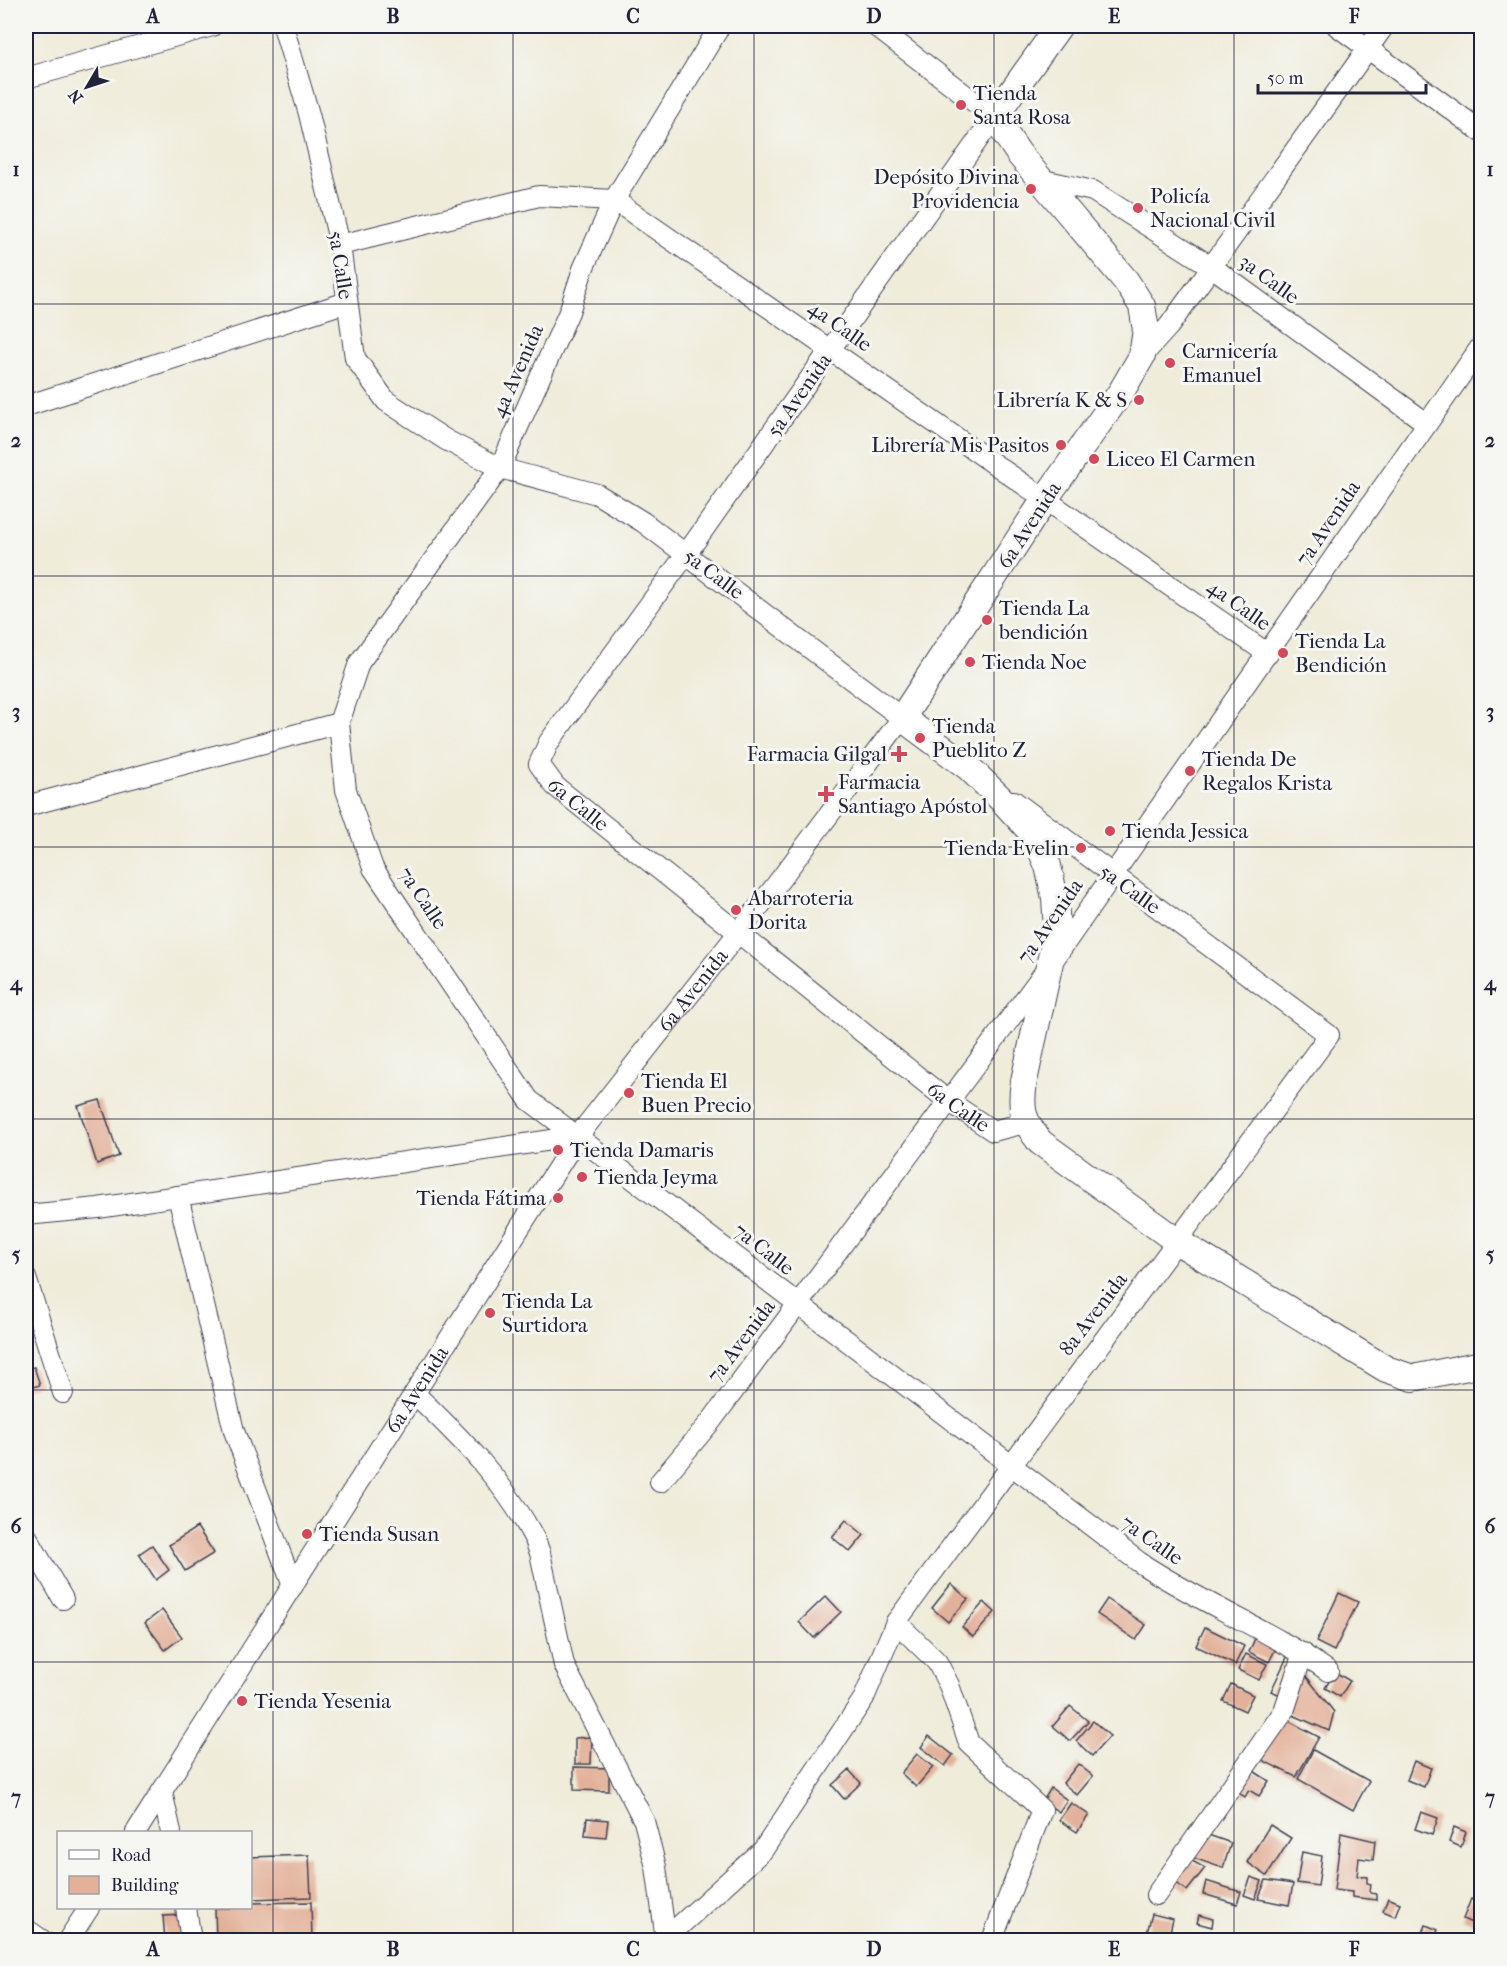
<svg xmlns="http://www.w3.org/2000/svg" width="1507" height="1966" font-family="'IM FELL French Canon',serif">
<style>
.building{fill:#e3b19a}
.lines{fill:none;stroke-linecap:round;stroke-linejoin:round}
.minor-casing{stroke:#414053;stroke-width:22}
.tertiary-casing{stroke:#414053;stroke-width:28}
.minor{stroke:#fff;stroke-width:20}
.tertiary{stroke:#fff;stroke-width:26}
.grid{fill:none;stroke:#22223b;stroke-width:1.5;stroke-opacity:0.55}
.poi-dot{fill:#d1495b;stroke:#f6f6f2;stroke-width:2}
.labels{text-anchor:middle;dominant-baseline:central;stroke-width:6;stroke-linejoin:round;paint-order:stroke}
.poi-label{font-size:21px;fill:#22223b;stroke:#f6f6f2;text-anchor:start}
.street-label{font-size:21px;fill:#22223b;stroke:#f6f6f2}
.neatline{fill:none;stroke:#22223b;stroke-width:2}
.grid-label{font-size:20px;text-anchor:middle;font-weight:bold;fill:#22223b}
</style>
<rect width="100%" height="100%" fill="#f6f6f2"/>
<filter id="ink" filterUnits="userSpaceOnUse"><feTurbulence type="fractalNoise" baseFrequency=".0167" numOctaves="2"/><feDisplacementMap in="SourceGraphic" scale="12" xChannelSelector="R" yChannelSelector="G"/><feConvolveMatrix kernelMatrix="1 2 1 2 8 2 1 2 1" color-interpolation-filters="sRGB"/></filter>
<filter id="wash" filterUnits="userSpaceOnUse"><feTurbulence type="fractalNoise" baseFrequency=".008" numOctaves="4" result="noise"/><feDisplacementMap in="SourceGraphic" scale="24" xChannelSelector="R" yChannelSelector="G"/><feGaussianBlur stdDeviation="1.35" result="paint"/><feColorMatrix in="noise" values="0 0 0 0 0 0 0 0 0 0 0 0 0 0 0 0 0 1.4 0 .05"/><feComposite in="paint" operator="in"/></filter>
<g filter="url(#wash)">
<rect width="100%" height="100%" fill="#efecda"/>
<g id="blocks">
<g class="building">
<path d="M 100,1100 L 119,1156 L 97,1164 L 78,1106 Z"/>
<path d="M 34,1367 L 40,1385 L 26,1389 L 26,1369 Z"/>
<path d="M 846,1520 L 864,1535 L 850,1552 L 832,1537 Z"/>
<path d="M 197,1527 L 214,1553 L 185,1571 L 169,1545 Z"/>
<path d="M 152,1545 L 169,1570 L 156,1580 L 139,1554 Z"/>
<path d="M 951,1584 L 968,1599 L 948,1622 L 932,1608 Z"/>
<path d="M 1339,1593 L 1358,1602 L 1334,1651 L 1316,1642 Z"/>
<path d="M 826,1596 L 841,1612 L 814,1638 L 799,1622 Z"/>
<path d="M 1107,1599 L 1146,1625 L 1136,1640 L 1097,1614 Z"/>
<path d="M 984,1602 L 995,1612 L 973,1637 L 962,1627 Z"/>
<path d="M 162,1610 L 182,1637 L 165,1650 L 145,1623 Z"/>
<path d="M 1205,1627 L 1244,1646 L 1235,1665 L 1196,1646 Z"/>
<path d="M 1258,1632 L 1279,1642 L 1269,1662 L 1249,1652 Z"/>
<path d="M 1290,1651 L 1301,1657 L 1283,1696 L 1271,1691 Z"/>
<path d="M 1246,1654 L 1267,1664 L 1259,1680 L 1238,1670 Z"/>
<path d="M 1302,1671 L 1334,1712 L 1329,1731 L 1284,1711 Z"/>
<path d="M 1335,1672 L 1350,1681 L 1340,1697 L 1325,1688 Z"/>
<path d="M 1231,1684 L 1253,1695 L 1245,1711 L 1223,1701 Z"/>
<path d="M 1070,1706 L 1088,1721 L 1070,1741 L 1053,1726 Z"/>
<path d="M 1281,1717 L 1319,1737 L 1296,1777 L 1260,1759 Z"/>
<path d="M 1093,1721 L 1110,1736 L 1092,1756 L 1076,1741 Z"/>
<path d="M 929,1736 L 953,1755 L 945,1766 L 921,1747 Z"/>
<path d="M 592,1737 L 591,1764 L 575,1764 L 575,1738 Z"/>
<path d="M 1313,1750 L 1369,1781 L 1353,1810 L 1298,1779 Z"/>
<path d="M 917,1754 L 933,1767 L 916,1787 L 901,1773 Z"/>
<path d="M 1414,1761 L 1431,1768 L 1424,1787 L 1407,1780 Z"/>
<path d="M 1078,1764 L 1093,1776 L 1077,1795 L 1063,1783 Z"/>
<path d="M 1246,1766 L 1269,1781 L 1259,1796 L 1249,1790 L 1245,1797 L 1231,1788 Z"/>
<path d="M 574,1767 L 609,1768 L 609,1791 L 574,1790 Z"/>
<path d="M 849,1770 L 861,1783 L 844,1799 L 832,1785 Z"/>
<path d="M 1051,1788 L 1067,1800 L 1059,1812 L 1043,1801 Z"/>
<path d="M 1071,1803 L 1089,1815 L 1077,1832 L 1059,1820 Z"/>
<path d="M 1421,1812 L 1438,1818 L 1432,1835 L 1415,1829 Z"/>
<path d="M 587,1818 L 608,1820 L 606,1837 L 585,1835 Z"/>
<path d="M 1270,1825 L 1291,1838 L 1267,1876 L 1247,1862 Z"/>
<path d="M 1454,1827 L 1466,1832 L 1461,1847 L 1449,1842 Z"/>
<path d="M 1197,1831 L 1231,1843 L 1223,1868 L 1188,1856 Z"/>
<path d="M 1341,1833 L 1375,1841 L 1373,1860 L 1359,1858 L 1357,1876 L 1367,1877 L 1367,1883 L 1371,1884 L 1370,1893 L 1376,1894 L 1376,1900 L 1352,1897 L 1352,1892 L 1334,1890 Z"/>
<path d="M 1302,1852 L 1322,1856 L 1318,1886 L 1297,1883 Z"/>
<path d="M 309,1855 L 311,1897 L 250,1899 L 250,1857 Z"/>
<path d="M 1183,1856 L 1205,1868 L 1187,1891 L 1167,1877 Z"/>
<path d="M 1251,1877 L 1262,1881 L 1255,1899 L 1244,1895 Z"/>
<path d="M 1266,1880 L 1293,1884 L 1289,1905 L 1258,1899 Z"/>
<path d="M 1206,1881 L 1241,1892 L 1237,1904 L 1203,1894 Z"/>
<path d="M 1388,1898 L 1400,1903 L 1395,1916 L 1383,1911 Z"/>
<path d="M 1471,1899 L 1482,1903 L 1474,1924 L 1463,1919 Z"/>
<path d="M 311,1902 L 312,1940 L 216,1940 L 215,1908 L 250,1908 L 250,1903 Z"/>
<path d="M 1152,1914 L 1173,1919 L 1168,1940 L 1145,1940 Z"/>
<path d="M 186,1915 L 188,1940 L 165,1940 L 163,1916 Z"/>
<path d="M 1199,1915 L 1213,1919 L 1212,1927 L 1197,1923 Z"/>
<path d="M 1426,1925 L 1438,1930 L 1434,1940 L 1420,1940 Z"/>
</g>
</g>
</g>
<g filter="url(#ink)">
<use href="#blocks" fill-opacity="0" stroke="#414053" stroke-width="1.5"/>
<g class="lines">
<g class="minor-casing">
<g id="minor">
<path d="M 720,26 L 614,200 L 583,269 L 569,312 L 500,468 L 359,663 L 339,723 L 346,790 L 373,868 L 529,1100 L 1139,1562 C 1200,1603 1269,1629 1328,1671"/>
<path id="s1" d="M 875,26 L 994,117 L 687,553 L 549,742 L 539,764 L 555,786 L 947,1100 L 993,1131 L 1025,1123"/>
<path d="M 1337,26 L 1482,132"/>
<path d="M 26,78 L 212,26"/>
<path d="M 1043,180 L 1093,191 L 1212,267 L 1425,422"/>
<path d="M 340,245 L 539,196 L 614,200 L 1268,654"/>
<path d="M 1142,356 L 1169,326 L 1384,26"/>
<path d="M 26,406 L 347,302"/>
<path d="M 26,806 L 339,723"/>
<path d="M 178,1196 L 234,1431 L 293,1586"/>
<path d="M 26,1215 L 98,1208 L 578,1136"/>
<path d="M 26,1278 L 63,1393"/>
<path d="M 415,1394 C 461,1438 506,1483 535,1540 L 540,1553 L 564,1665 L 644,1821 L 656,1867 L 666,1940"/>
<path d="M 660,1482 L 712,1420 L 1052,962 L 1482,345"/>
<path d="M 26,1535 L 63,1599"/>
<path d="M 896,1622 L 937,1662 L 949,1685 L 969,1743 L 1042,1810 L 992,1940"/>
<path d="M 162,1792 L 171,1832"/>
<path id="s2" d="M 136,1832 L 578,1136 L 776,885 L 902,718 L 643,522 L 597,494 L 500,468 L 446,440 L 386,401 L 355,358 L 340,245 L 309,114 L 283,26"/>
<path d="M 1156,1895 L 1284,1711 L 1303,1653"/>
<path d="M 186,1908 L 191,1940"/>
<path d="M 26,1929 L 42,1940"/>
<path d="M 665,1939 L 763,1850 L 864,1698 L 896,1622 L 1329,1035 L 1014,801"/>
<path d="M 68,1940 L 89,1908"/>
</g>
</g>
<g class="tertiary-casing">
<path id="tertiary" d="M 1059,26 L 994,117 L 1019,154 L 1126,281 L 1142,306 L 1146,330 L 1142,356 L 1121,392 L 1045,499 L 902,718 L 968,767 L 1002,800 L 1035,836 L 1048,866 L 1055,898 L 1057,930 L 1024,1081 C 1020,1110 1022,1119 1040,1142 L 1178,1242 L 1386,1369 L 1413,1378 L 1482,1364"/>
</g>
<use href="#minor" class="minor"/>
<use href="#tertiary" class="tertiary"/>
</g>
</g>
<path class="grid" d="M 273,26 L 273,1940M 513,26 L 513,1940M 754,26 L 754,1940M 994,26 L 994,1940M 1234,26 L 1234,1940M 26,304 L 1482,304M 26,576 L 1482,576M 26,847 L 1482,847M 26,1119 L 1482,1119M 26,1390 L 1482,1390M 26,1662 L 1482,1662"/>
<g class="poi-dot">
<circle cx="961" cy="105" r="6"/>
<circle cx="1031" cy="189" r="6"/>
<circle cx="1138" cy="208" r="6"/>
<circle cx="1170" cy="363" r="6"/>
<circle cx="1139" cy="400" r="6"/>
<circle cx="1061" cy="445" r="6"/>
<circle cx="1094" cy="459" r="6"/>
<circle cx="987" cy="620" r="6"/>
<circle cx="1283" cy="653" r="6"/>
<circle cx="970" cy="662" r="6"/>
<circle cx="920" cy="738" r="6"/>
<path d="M896 745h6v6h6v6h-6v6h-6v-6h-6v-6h6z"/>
<circle cx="1190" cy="771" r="6"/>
<path d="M823 785h6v6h6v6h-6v6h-6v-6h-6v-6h6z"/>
<circle cx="1110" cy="831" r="6"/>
<circle cx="1081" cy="848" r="6"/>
<circle cx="736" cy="910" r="6"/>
<circle cx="629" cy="1093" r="6"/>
<circle cx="558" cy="1150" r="6"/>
<circle cx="582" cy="1177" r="6"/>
<circle cx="558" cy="1198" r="6"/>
<circle cx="490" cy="1313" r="6"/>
<circle cx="307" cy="1534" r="6"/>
<circle cx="242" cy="1701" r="6"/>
</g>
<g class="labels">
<g class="poi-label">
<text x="973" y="93">Tienda<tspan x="973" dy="24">Santa Rosa</tspan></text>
<text x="1019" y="177" text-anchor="end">Depósito Divina<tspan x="1019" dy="24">Providencia</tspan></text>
<text x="1150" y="196">Policía<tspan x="1150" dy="24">Nacional Civil</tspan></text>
<text x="1182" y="351">Carnicería<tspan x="1182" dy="24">Emanuel</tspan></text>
<text x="1127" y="400" text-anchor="end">Librería K &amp; S</text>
<text x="1049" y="445" text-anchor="end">Librería Mis Pasitos</text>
<text x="1106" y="459">Liceo El Carmen</text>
<text x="999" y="608">Tienda La<tspan x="999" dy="24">bendición</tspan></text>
<text x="1295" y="641">Tienda La<tspan x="1295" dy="24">Bendición</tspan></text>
<text x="982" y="662">Tienda Noe</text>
<text x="932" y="726">Tienda<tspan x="932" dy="24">Pueblito Z</tspan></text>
<text x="887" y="754" text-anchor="end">Farmacia Gilgal</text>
<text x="1202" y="759">Tienda De<tspan x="1202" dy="24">Regalos Krista</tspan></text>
<text x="838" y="782">Farmacia<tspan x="838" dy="24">Santiago Apóstol</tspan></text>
<text x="1122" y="831">Tienda Jessica</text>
<text x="1069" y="848" text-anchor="end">Tienda Evelin</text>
<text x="748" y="898">Abarroteria<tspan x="748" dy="24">Dorita</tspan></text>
<text x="641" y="1081">Tienda El<tspan x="641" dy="24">Buen Precio</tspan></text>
<text x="570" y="1150">Tienda Damaris</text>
<text x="594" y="1177">Tienda Jeyma</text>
<text x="546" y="1198" text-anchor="end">Tienda Fátima</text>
<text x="502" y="1301">Tienda La<tspan x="502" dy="24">Surtidora</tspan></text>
<text x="319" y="1534">Tienda Susan</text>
<text x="254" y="1701">Tienda Yesenia</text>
</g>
<g class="street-label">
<text transform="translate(341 265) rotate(81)">5a Calle</text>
<text transform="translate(1269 279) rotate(36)">3a Calle</text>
<text transform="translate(840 326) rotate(35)">4a Calle</text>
<text transform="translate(517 371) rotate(-66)">4a Avenida</text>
<text transform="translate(799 395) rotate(-55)">5a Avenida</text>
<text transform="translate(1328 523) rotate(-56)">7a Avenida</text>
<text transform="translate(1029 525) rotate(-57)">6a Avenida</text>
<text transform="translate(714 574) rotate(37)">5a Calle</text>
<text transform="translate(1239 605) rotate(35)">4a Calle</text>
<text stroke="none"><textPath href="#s1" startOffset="998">6a Calle</textPath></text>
<text transform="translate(1130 889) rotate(36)">5a Calle</text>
<text transform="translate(423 898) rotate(56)">7a Calle</text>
<text transform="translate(1050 921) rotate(-55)">7a Avenida</text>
<text stroke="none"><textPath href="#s2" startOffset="1010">6a Avenida</textPath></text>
<text stroke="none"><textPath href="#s1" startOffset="1484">6a Calle</textPath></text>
<text transform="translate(764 1249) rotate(38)">7a Calle</text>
<text transform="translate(1093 1314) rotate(-53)">8a Avenida</text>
<text transform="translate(741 1341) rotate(-53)">7a Avenida</text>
<text stroke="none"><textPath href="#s2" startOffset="524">6a Avenida</textPath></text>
<text transform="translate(1152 1540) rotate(35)">7a Calle</text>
</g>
</g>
<rect width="1507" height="1966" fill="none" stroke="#f6f6f2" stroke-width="66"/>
<rect x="57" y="1831" width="195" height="78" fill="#f6f6f2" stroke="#a1a1a9" stroke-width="1.5"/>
<rect x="69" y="1850" width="30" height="9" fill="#ffffff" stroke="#a1a1a9" stroke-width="1.5"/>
<text x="111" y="1861" font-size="18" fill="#22223b">Road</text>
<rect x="69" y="1876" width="30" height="18" fill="#e3b19a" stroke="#a1a1a9" stroke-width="1.5"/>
<text x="111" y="1891" font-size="18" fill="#22223b">Building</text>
<g transform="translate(87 87) rotate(231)" stroke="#f6f6f2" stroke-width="4.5" paint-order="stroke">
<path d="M0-4.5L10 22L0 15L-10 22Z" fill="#22223b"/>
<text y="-9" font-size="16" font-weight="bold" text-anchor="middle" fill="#22223b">N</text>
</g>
<path d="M1258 84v9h168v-9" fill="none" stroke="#22223b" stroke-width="3"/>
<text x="1267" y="84" font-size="18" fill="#22223b" stroke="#f6f6f2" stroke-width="4.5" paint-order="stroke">50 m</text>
<rect x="33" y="33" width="1441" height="1900" class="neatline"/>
<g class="grid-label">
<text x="153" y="23">A</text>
<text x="393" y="23">B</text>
<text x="633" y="23">C</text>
<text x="874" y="23">D</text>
<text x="1114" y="23">E</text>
<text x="1354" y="23">F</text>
<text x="16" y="176">1</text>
<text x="1490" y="176">1</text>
<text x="16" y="447">2</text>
<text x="1490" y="447">2</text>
<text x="16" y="718">3</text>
<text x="1490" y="718">3</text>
<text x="16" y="990">4</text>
<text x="1490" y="990">4</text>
<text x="16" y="1261">5</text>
<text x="1490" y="1261">5</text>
<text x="16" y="1533">6</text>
<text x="1490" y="1533">6</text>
<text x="16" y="1804">7</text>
<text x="1490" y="1804">7</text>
<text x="153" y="1956">A</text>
<text x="393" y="1956">B</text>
<text x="633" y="1956">C</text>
<text x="874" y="1956">D</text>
<text x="1114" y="1956">E</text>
<text x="1354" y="1956">F</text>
</g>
</svg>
